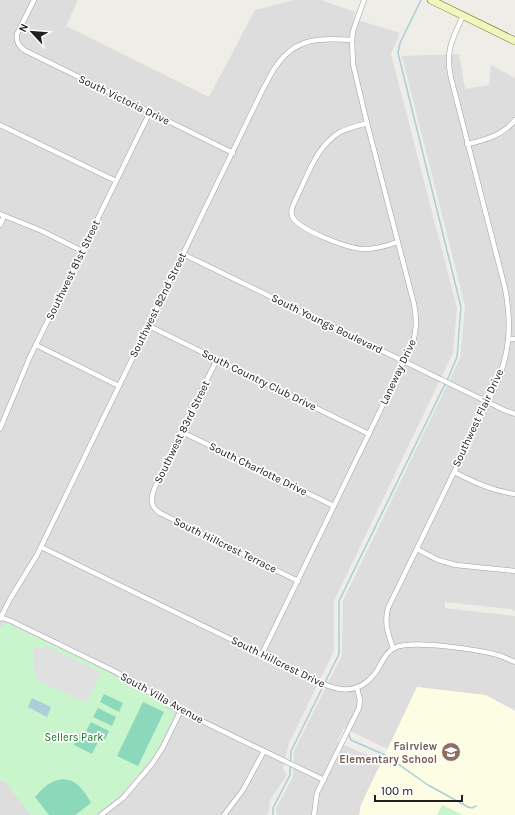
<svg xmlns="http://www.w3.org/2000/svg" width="515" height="815" font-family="Karla,sans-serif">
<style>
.residential{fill:#ddd}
.education{fill:#fcfde2}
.park{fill:#c8f5cc}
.pitch{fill:#8bd8bb}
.parking{fill:#e0e0e0}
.water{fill:#abced9}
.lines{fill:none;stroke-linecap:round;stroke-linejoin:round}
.stream{stroke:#abced9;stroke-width:1.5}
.minor-casing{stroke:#a1a1a1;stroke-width:5.5}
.secondary-casing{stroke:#646f0e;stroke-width:8}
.minor{stroke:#fff;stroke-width:4.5}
.secondary{stroke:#f2f5bf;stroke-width:7}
.labels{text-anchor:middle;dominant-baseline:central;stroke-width:3.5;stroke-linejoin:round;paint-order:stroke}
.street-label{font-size:11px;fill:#202020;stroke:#fff}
.park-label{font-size:11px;fill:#15761e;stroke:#fff}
.education-label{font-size:11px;font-weight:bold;fill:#785e54;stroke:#fff;text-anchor:end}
</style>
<rect width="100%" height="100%" fill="#efede7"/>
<g class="residential">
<path d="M 0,0 L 78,0 L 66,26 L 209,97 L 255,10 L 294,0 L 321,0 L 355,12 L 354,19 L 400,33 L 391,54 L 457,308 L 453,353 L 334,601 L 334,651 L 289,743 L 283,769 L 287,775 L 270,800 L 268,815 L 0,815 Z"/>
<path d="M 459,54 L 465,89 L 489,85 L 491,65 L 515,78 L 515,611 L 511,609 L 445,602 L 445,608 L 515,616 L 515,711 L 511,708 L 417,687 L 388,749 L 344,728 L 337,742 L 382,761 L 361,805 L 359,815 L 277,815 L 276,808 L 293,777 L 294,751 L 342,655 L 343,601 L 460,358 L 465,306 L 402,56 Z"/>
</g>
<path class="education" d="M 417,687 L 486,695 L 515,711 L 515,815 L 359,815 L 361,805 Z"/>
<g class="park">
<path d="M 5,623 L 10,624 L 108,672 L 129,683 L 172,710 L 174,713 L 173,718 L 159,747 L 153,756 L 129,786 L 115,800 L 95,815 L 31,815 L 5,782 L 0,780 L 0,629 L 1,626 Z"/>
<path d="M 442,805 L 463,815 L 437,815 Z"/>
</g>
<g class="pitch">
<path d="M 104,694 L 123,703 L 119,712 L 100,702 Z"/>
<path d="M 143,702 L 164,712 L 138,766 L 117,756 Z"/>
<path d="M 98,708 L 116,717 L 112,726 L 93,717 Z"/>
<path d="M 91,722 L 109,731 L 105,740 L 86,731 Z"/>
<path d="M 80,733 L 98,742 L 92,754 L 74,745 Z"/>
<path d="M 63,779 C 66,780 70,780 72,781 C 81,786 87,795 91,803 L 75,815 L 49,815 L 35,797 C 44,787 49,781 63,779 Z"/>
</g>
<path class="parking" d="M 33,645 L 41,649 L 46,646 L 101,673 L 86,703 L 35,679 Z"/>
<path class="water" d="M 32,698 L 51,707 L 47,717 L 28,707 Z"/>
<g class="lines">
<g class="stream">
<path d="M 348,733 L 351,740 L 385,755 L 428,785 L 468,807 L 472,808 L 476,806"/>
<path d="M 273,815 L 273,808 L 290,775 L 291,751 L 339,654 L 339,601 L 449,376 L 457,357 L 461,307 L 398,53 L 400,43 L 421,0"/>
</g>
<g class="minor-casing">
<g id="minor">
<path d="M 34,0 L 17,34 C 16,41 18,45 24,50 L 233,153"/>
<path d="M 367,123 C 358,126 348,128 340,132 C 316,146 307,177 295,201 C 293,205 290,211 292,216 C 298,230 349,249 364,249 C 375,249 387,246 397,242"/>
<path d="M 0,125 L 116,181"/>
<path d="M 467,144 C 486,140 503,135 515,120"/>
<path d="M 0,214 L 42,231 L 82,251"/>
<path d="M 0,225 L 4,216"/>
<path d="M 183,254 L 504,410 L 515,414"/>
<path d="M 149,326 L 369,434"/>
<path d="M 508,339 L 515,339"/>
<path d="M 36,345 L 119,386"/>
<path d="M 217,359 L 155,487 C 151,497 149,506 160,513 L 298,581"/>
<path d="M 0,429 L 29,359 L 150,112"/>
<path d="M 182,432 L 334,506"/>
<path d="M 454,472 C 474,482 492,491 515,494"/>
<path d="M 41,547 L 319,682 C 336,690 352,694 368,681 C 371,678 374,675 376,672 C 381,664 386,652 394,648 C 412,639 481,650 501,656 C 506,658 510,660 515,662"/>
<path d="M 417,549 L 438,560 L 456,565 L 515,571"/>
<path d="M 0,617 L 11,621 L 116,672 L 135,683 L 169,705 L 264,751 L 324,780"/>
<path d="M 0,619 L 10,599 L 37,555 L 263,89 C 268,81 271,72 277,65 C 296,37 322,38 352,40"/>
<path d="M 393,648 C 388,634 384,623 388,608 L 495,388 C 510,353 512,325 505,288 L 451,78 C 445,52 452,39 463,16"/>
<path d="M 262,654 L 412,345 C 417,331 417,319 414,304 L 367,123 L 353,64 L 352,40 L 353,31 L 364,0"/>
<path d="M 101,815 L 123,798 L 152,764 L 163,747 L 181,710"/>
<path d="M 224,815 L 243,790 L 264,751"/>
<path d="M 314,815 L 317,793 L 359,708 L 360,700 L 357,688"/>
</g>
</g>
<g class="secondary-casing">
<path id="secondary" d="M 431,0 L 515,41"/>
</g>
<use href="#minor" class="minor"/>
<use href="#secondary" class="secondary"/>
</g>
<defs>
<g id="school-disc" transform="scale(1)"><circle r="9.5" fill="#8d6e63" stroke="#fff"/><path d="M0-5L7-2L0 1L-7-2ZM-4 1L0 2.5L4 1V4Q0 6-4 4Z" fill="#fff"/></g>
</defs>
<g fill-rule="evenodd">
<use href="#school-disc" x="451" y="752"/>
</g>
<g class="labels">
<g class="street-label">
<text transform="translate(124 100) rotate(26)">South Victoria Drive</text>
<text transform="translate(73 270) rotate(-64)">Southwest 81st Street</text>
<text transform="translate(158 305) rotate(-64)">Southwest 82nd Street</text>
<text transform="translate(327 324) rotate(26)">South Youngs Boulevard</text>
<text transform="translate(398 372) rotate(-65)">Laneway Drive</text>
<text transform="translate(259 380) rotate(26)">South Country Club Drive</text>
<text transform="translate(478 418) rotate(-65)">Southwest Flair Drive</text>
<text transform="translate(182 432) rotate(-64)">Southwest 83rd Street</text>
<text transform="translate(258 469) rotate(26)">South Charlotte Drive</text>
<text transform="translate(225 545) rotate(26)">South Hillcrest Terrace</text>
<text transform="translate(278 662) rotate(26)">South Hillcrest Drive</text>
<text transform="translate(162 698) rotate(29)">South Villa Avenue</text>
</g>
<g class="park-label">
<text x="74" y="737">Sellers Park</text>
</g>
<g class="education-label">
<text x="437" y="746">Fairview<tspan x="437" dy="13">Elementary School</tspan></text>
</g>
</g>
<g transform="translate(32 32) rotate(296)" stroke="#ffffff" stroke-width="3" paint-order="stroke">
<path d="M0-3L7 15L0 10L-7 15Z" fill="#202020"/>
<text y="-6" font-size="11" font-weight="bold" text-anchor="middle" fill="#202020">N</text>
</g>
<path d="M375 795v6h87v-6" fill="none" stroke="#202020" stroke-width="2"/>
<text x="381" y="795" font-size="12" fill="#202020" stroke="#ffffff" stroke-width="3" paint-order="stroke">100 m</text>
</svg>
